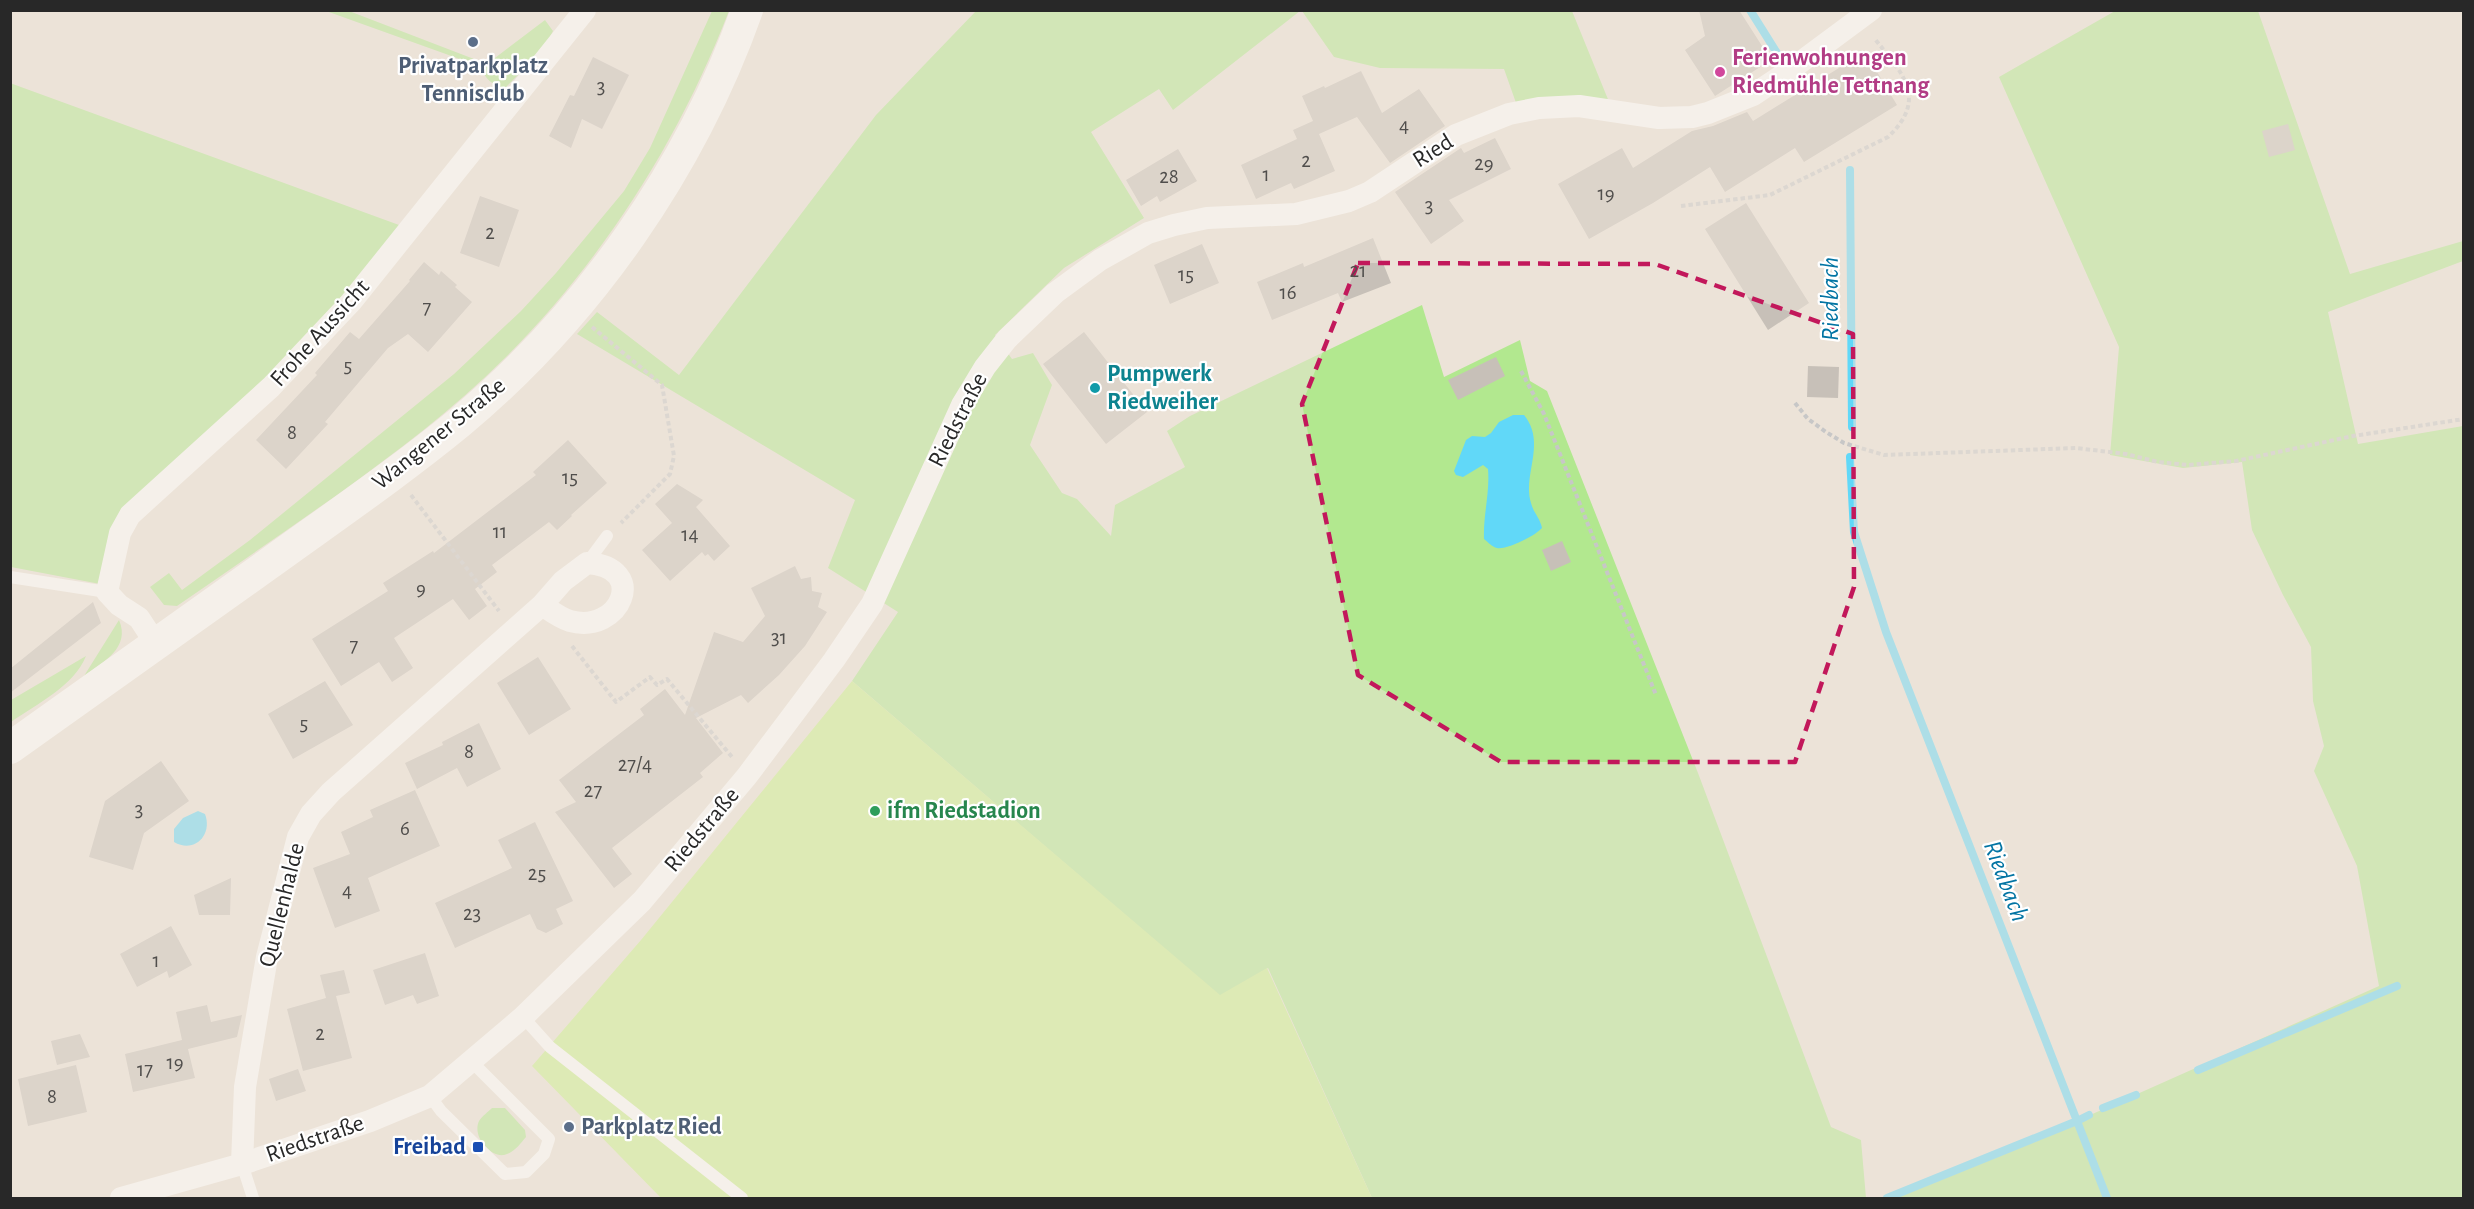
<svg xmlns="http://www.w3.org/2000/svg" width="2474" height="1209" font-family="'Alegreya Sans',sans-serif">
<style>
.green{fill:#b2e88f}
.pitch{fill:#cbf18a}
.water{fill:#61d8f8}
.lines{fill:none;stroke-linecap:round;stroke-linejoin:round}
.stream{stroke:#61d8f8;stroke-width:8}
.building{fill:#c7c0b8}
.path{stroke:#c7c7c7;stroke-width:4;stroke-dasharray:4.5 3;stroke-linecap:butt}
.lane{stroke:#fff;stroke-width:12}
.street{stroke:#fff;stroke-width:22}
.secondary{stroke:#fff;stroke-width:32}
.marked{fill:none;stroke:#c2185b;stroke-width:4.5;stroke-dasharray:12 8;stroke-linejoin:round}
.service-dot{fill:#5c6f8a;stroke:#fff;stroke-width:2}
.hotel-dot{fill:#d1479c;stroke:#fff;stroke-width:2}
.culture-dot{fill:#0f9aa8;stroke:#fff;stroke-width:2}
.leisure-dot{fill:#2e9e5b;stroke:#fff;stroke-width:2}
.transit-dot{fill:#1a4fb4;stroke:#fff;stroke-width:2}
.labels{text-anchor:middle;dominant-baseline:central;stroke-width:4.5;stroke-linejoin:round;paint-order:stroke}
.number-label{font-size:21px;fill:#504e4c}
.hotel-label{font-size:24px;font-weight:bold;fill:#b23c85;stroke:#fff;text-anchor:start}
.service-label{font-size:24px;font-weight:bold;fill:#4e5e75;stroke:#fff}
.street-label{font-size:24px;fill:#282828;stroke:#fff}
.culture-label{font-size:24px;font-weight:bold;fill:#0d838f;stroke:#fff;text-anchor:start}
.leisure-label{font-size:24px;font-weight:bold;fill:#27864d;stroke:#fff;text-anchor:start}
.transit-label{font-size:24px;font-weight:bold;fill:#164399;stroke:#fff;text-anchor:end}
.water-label{font-size:26px;font-style:italic;fill:#0274a3;stroke:#fff}
</style>
<rect width="100%" height="100%" fill="#ece3d8"/>
<g class="green">
<path d="M 326,11 L 349,11 L 487,64 L 545,20 L 553,31 L 544,49 L 504,89 C 493,84 484,80 482,67 Z"/>
<path d="M 712,11 L 729,11 C 679,140 604,259 505,358 C 454,409 395,453 337,495 C 284,532 231,569 177,606 L 164,605 L 150,587 L 169,573 L 182,590 L 250,540 L 454,374 L 521,311 L 556,273 L 624,191 L 650,148 Z"/>
<path d="M 976,11 L 1300,11 L 1173,110 L 1159,89 L 1091,132 L 1144,218 L 1064,268 L 995,335 L 1012,359 L 1033,353 L 1052,385 L 1030,445 L 1062,493 L 1077,499 L 1111,536 L 1115,505 L 1185,467 L 1167,431 L 1190,416 L 1422,305 L 1444,377 L 1520,340 L 1530,381 L 1547,391 L 1698,773 L 1831,1127 L 1861,1140 L 1866,1198 L 1372,1198 L 1268,968 L 1220,996 L 852,681 L 898,612 L 828,568 L 855,500 L 577,334 L 597,312 L 679,375 L 876,115 Z"/>
<path d="M 1302,11 L 1572,11 L 1614,114 L 1521,117 L 1504,69 L 1380,68 L 1334,57 Z"/>
<path d="M 2115,11 L 2258,11 L 2350,274 L 2463,241 L 2463,261 L 2328,312 L 2358,444 L 2463,426 L 2463,1198 L 1887,1198 L 2070,1124 L 2379,986 L 2357,866 L 2314,771 L 2324,746 L 2313,701 L 2311,647 L 2283,595 L 2252,530 L 2242,462 L 2183,468 L 2110,455 L 2119,347 L 1999,77 Z"/>
<path d="M 10,83 L 410,229 L 351,302 L 130,515 L 100,584 L 11,567 Z"/>
<path d="M 119,620 C 131,648 103,662 84,676 Z"/>
<path d="M 86,656 C 74,686 37,704 11,722 L 11,700 Z"/>
<path d="M 492,1108 L 505,1108 L 525,1130 L 526,1137 C 520,1144 514,1153 504,1155 C 489,1157 472,1136 479,1121 C 482,1116 488,1112 492,1108 Z"/>
</g>
<path class="pitch" d="M 852,681 L 1220,995 L 1267,968 L 1372,1198 L 661,1198 L 532,1066 L 641,940 Z"/>
<g class="water">
<path d="M 1513,415 L 1524,415 C 1547,443 1522,475 1531,503 C 1533,512 1540,518 1542,528 C 1535,536 1507,550 1497,548 C 1492,547 1488,542 1484,539 C 1483,515 1490,493 1488,469 L 1483,465 L 1463,477 L 1456,475 L 1454,471 L 1466,440 L 1472,436 L 1485,437 L 1491,433 L 1499,422 Z"/>
<path d="M 198,811 L 205,814 C 213,835 194,854 174,842 L 174,829 L 183,818 Z"/>
</g>
<g class="lines">
<g class="stream">
<path d="M 1750,10 L 1777,53"/>
<path d="M 1850,170 L 1852,427"/>
<path d="M 1850,457 L 1854,532 L 1886,632 L 2077,1121 L 1887,1198"/>
<path d="M 2198,1070 L 2397,986"/>
<path d="M 2103,1108 L 2136,1095"/>
<path d="M 2089,1115 L 2077,1121 L 2107,1198"/>
</g>
</g>
<g class="building">
<path d="M 1699,10 L 1739,10 L 1771,60 L 1715,96 L 1685,50 L 1705,36 Z"/>
<path d="M 1865,52 L 1897,105 L 1804,162 L 1795,148 L 1725,192 L 1710,167 L 1653,203 L 1589,239 L 1558,184 L 1622,148 L 1633,168 L 1692,131 L 1713,126 L 1747,112 L 1753,121 Z"/>
<path d="M 593,57 L 629,75 L 602,129 L 582,119 L 571,148 L 549,136 L 570,95 L 574,96 Z"/>
<path d="M 1361,71 L 1382,113 L 1419,89 L 1445,126 L 1390,163 L 1357,117 L 1319,134 L 1335,171 L 1294,189 L 1291,183 L 1256,199 L 1241,165 L 1297,139 L 1293,130 L 1313,121 L 1302,96 L 1324,86 L 1325,88 Z"/>
<path d="M 2288,124 L 2295,150 L 2269,157 L 2262,131 Z"/>
<path d="M 1495,138 L 1511,169 L 1449,200 L 1464,221 L 1431,244 L 1395,192 L 1461,148 L 1464,153 Z"/>
<path d="M 1178,149 L 1197,181 L 1160,202 L 1157,196 L 1141,206 L 1126,180 Z"/>
<path d="M 480,196 L 519,210 L 499,267 L 460,253 Z"/>
<path d="M 1746,203 L 1809,303 L 1768,330 L 1705,229 Z"/>
<path d="M 1373,238 L 1391,283 L 1342,302 L 1338,293 L 1272,320 L 1257,282 L 1303,263 L 1304,267 Z"/>
<path d="M 1202,244 L 1219,283 L 1170,304 L 1154,265 Z"/>
<path d="M 424,262 L 439,275 L 441,271 L 457,285 L 455,287 L 472,302 L 428,352 L 408,334 L 388,348 L 325,422 L 328,424 L 286,469 L 256,440 L 317,375 L 315,373 L 350,332 L 359,339 L 410,281 L 409,280 Z"/>
<path d="M 1084,332 L 1147,412 L 1106,444 L 1043,364 Z"/>
<path d="M 1496,357 L 1505,376 L 1458,400 L 1448,380 Z"/>
<path d="M 1808,366 L 1839,367 L 1838,398 L 1807,397 Z"/>
<path d="M 568,440 L 607,483 L 571,515 L 572,516 L 557,530 L 549,522 L 492,565 L 497,572 L 475,589 L 487,606 L 469,620 L 453,599 L 394,638 L 413,668 L 392,682 L 379,662 L 341,686 L 312,639 L 388,591 L 383,583 L 433,551 L 434,553 L 536,475 L 533,472 Z"/>
<path d="M 677,484 L 703,500 L 696,507 L 730,546 L 714,561 L 708,554 L 705,556 L 702,552 L 670,581 L 642,550 L 672,523 L 655,504 Z"/>
<path d="M 1562,541 L 1571,562 L 1551,571 L 1542,550 Z"/>
<path d="M 795,566 L 801,579 L 811,577 L 812,591 L 822,593 L 818,607 L 827,612 L 805,646 L 779,675 L 748,703 L 741,695 L 696,718 L 723,753 L 700,773 L 703,777 L 612,848 L 632,874 L 614,888 L 555,812 L 576,802 L 559,780 L 644,715 L 640,709 L 665,689 L 685,715 L 714,632 L 743,642 L 765,616 L 751,588 Z"/>
<path d="M 93,602 L 101,623 L 10,693 L 10,669 Z"/>
<path d="M 538,657 L 571,709 L 529,735 L 497,683 Z"/>
<path d="M 325,681 L 353,725 L 293,759 L 268,714 Z"/>
<path d="M 479,723 L 501,769 L 467,787 L 457,768 L 417,789 L 405,763 L 443,745 L 442,742 Z"/>
<path d="M 161,761 L 189,801 L 144,833 L 133,870 L 89,857 L 105,801 Z"/>
<path d="M 415,790 L 440,846 L 368,878 L 380,911 L 335,928 L 313,868 L 350,854 L 341,832 L 373,817 L 370,810 Z"/>
<path d="M 535,822 L 573,901 L 556,909 L 563,924 L 546,933 L 537,929 L 530,914 L 455,948 L 435,903 L 512,868 L 498,840 Z"/>
<path d="M 231,878 L 230,915 L 199,915 L 194,895 Z"/>
<path d="M 171,926 L 192,965 L 169,978 L 167,971 L 137,987 L 120,954 Z"/>
<path d="M 425,953 L 439,996 L 417,1004 L 413,995 L 385,1005 L 373,970 Z"/>
<path d="M 344,970 L 350,993 L 336,996 L 352,1058 L 303,1071 L 287,1009 L 326,998 L 320,975 Z"/>
<path d="M 207,1005 L 211,1022 L 242,1015 L 237,1037 L 188,1049 L 195,1078 L 133,1092 L 125,1054 L 182,1040 L 176,1012 Z"/>
<path d="M 80,1034 L 90,1057 L 57,1065 L 51,1041 Z"/>
<path d="M 76,1065 L 87,1112 L 28,1126 L 18,1079 Z"/>
<path d="M 298,1069 L 306,1091 L 276,1101 L 269,1079 Z"/>
</g>
<g class="lines">
<g class="path">
<path d="M 1681,206 L 1770,195 L 1888,137 C 1929,98 1902,73 1874,38"/>
<path d="M 592,327 L 662,385 L 674,456 L 670,474 L 621,523"/>
<path d="M 1521,371 L 1544,414 L 1656,695"/>
<path d="M 1795,403 L 1808,419 L 1826,432 L 1844,443 L 1884,455 L 2076,448 L 2126,454 L 2158,462 L 2188,465 L 2236,461 L 2353,436 L 2464,419"/>
<path d="M 411,495 L 499,611"/>
<path d="M 572,646 L 616,702 L 650,677 L 657,685 L 667,679 L 732,757"/>
</g>
<g class="lane">
<path d="M 587,563 L 607,536"/>
<path d="M 10,577 L 107,592"/>
<path d="M 523,1017 L 550,1047 L 742,1198"/>
<path d="M 430,1096 L 441,1111 L 505,1174 L 526,1172 L 544,1154 L 549,1139 L 471,1061"/>
<path d="M 242,1164 L 253,1198"/>
</g>
<g class="street">
<path d="M 156,644 L 139,618 L 119,605 L 107,592 L 120,533 L 130,515 L 271,387 L 351,302 L 585,10"/>
<path d="M 242,1164 L 245,1087 L 267,957 L 298,837 L 311,814 L 331,792 L 542,605 C 551,611 560,618 570,621 C 620,635 650,567 587,563 L 563,581 L 542,605"/>
<path d="M 121,1198 L 242,1164 L 370,1121 L 430,1096 L 523,1017 L 642,901 L 747,776 L 834,660 L 872,604 L 962,405 L 985,367 L 1007,339 L 1055,293 L 1100,260 L 1148,233 L 1174,225 L 1207,218 L 1296,214 L 1349,201 L 1370,192 L 1456,135 L 1509,114 L 1539,108 L 1579,106 L 1659,118 L 1692,117 L 1708,113 L 1753,95 L 1786,73 L 1871,10"/>
</g>
<path class="secondary" d="M 10,748 C 96,687 181,626 267,565 C 332,518 398,473 460,422 C 588,315 691,168 747,10"/>
</g>
<path d="M0 0H2474V1209H0ZM 1358,263 L 1655,264 L 1853,334 L 1854,587 L 1795,762 L 1501,762 L 1358,675 L 1302,404 Z" fill="#ece3d8" fill-opacity=".55" fill-rule="evenodd"/>
<path class="marked" d="M 1358,263 L 1655,264 L 1853,334 L 1854,587 L 1795,762 L 1501,762 L 1358,675 L 1302,404 Z"/>
<g class="service-dot">
<circle cx="473" cy="42" r="6"/>
<circle cx="569" cy="1127" r="6"/>
</g>
<circle class="hotel-dot" cx="1720" cy="72" r="6"/>
<circle class="culture-dot" cx="1095" cy="388" r="6"/>
<circle class="leisure-dot" cx="875" cy="811" r="6"/>
<rect class="transit-dot" x="472" y="1141" width="12" height="12" rx="3"/>
<g class="labels">
<g class="number-label">
<text x="601" y="86">3</text>
<text x="1404" y="125">4</text>
<text x="1306" y="160">2</text>
<text x="1484" y="163">29</text>
<text x="1266" y="174">1</text>
<text x="1169" y="176">28</text>
<text x="1606" y="193">19</text>
<text x="1429" y="205">3</text>
<text x="490" y="232">2</text>
<text x="1358" y="270">21</text>
<text x="1186" y="274">15</text>
<text x="1288" y="292">16</text>
<text x="427" y="307">7</text>
<text x="348" y="365">5</text>
<text x="292" y="432">8</text>
<text x="570" y="477">15</text>
<text x="500" y="531">11</text>
<text x="690" y="534">14</text>
<text x="421" y="588">9</text>
<text x="779" y="637">31</text>
<text x="354" y="645">7</text>
<text x="304" y="723">5</text>
<text x="469" y="751">8</text>
<text x="635" y="764">27/4</text>
<text x="593" y="790">27</text>
<text x="139" y="809">3</text>
<text x="405" y="828">6</text>
<text x="537" y="873">25</text>
<text x="347" y="890">4</text>
<text x="472" y="913">23</text>
<text x="156" y="960">1</text>
<text x="320" y="1033">2</text>
<text x="175" y="1062">19</text>
<text x="145" y="1069">17</text>
<text x="52" y="1096">8</text>
</g>
<g class="hotel-label">
<text x="1732" y="58">Ferienwohnungen<tspan x="1732" dy="28">Riedmühle Tettnang</tspan></text>
</g>
<g class="service-label">
<text x="473" y="66">Privatparkplatz<tspan x="473" dy="28">Tennisclub</tspan></text>
<text x="581" y="1127" text-anchor="start">Parkplatz Ried</text>
</g>
<g class="street-label">
<text transform="translate(1433 151) rotate(-32)">Ried</text>
<text transform="translate(320 333) rotate(-48)">Frohe Aussicht</text>
<text transform="translate(958 420) rotate(-63)">Riedstraße</text>
<text transform="translate(439 434) rotate(-39)">Wangener Straße</text>
<text transform="translate(702 830) rotate(-50)">Riedstraße</text>
<text transform="translate(282 905) rotate(-76)">Quellenhalde</text>
<text transform="translate(315 1139) rotate(-19)">Riedstraße</text>
</g>
<g class="culture-label">
<text x="1107" y="374">Pumpwerk<tspan x="1107" dy="28">Riedweiher</tspan></text>
</g>
<g class="leisure-label">
<text x="887" y="811">ifm Riedstadion</text>
</g>
<g class="transit-label">
<text x="466" y="1147">Freibad</text>
</g>
<g class="water-label">
<text transform="translate(1830 299) rotate(-90)">Riedbach</text>
<text transform="translate(2006 881) rotate(69)">Riedbach</text>
</g>
</g>
<rect width="2474" height="1209" fill="none" stroke="#282828" stroke-width="24"/>
</svg>
